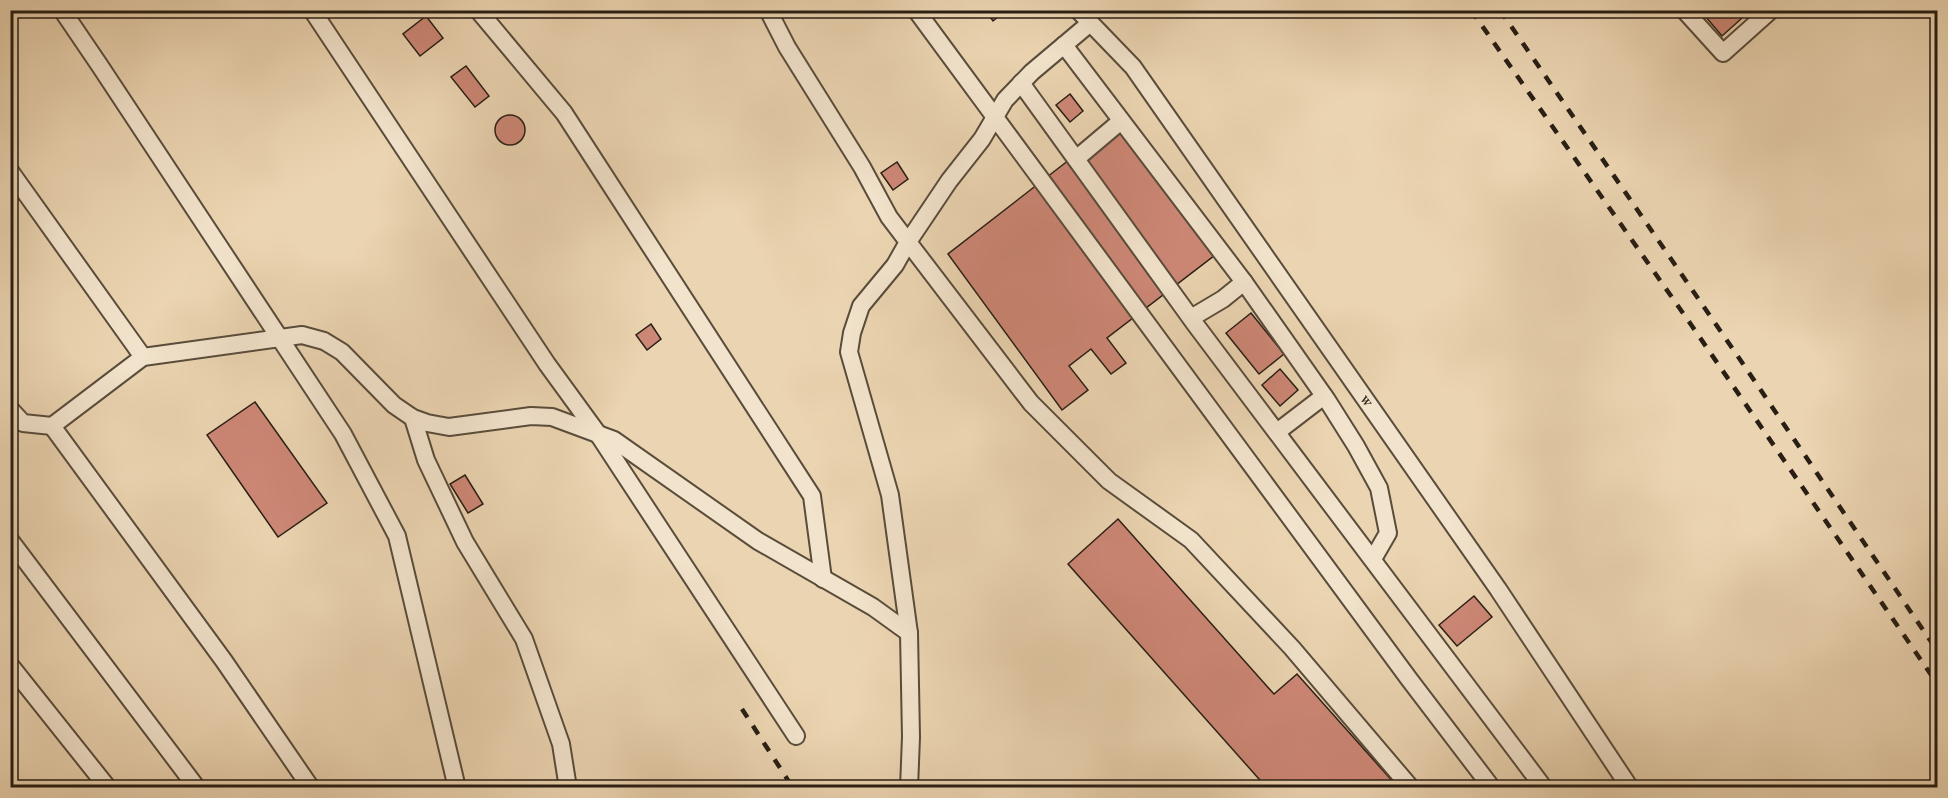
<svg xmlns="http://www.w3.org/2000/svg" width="1948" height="798" font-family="'IM FELL English',serif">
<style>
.building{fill:#cd8776;stroke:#281e14;stroke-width:1.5}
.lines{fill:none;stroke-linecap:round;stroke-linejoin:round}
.service-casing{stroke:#594c3b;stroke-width:20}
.service{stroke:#f2e3cc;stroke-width:16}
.rail{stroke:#281e14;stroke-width:4.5;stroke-dasharray:10 10;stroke-linecap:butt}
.labels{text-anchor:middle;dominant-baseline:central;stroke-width:4.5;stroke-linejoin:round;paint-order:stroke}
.street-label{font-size:16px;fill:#281e14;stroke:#f2e3cc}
</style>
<rect width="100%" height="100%" fill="#ebd4b1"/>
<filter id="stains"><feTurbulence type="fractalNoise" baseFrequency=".00333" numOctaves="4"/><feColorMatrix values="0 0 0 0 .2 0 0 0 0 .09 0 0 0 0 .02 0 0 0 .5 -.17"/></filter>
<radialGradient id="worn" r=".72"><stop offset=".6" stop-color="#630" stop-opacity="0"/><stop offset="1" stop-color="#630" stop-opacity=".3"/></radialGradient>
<g class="building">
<path d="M 985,10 L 1006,10 L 993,21 Z"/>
<path d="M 1700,10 L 1751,10 L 1722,36 Z"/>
<path d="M 426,16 L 443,38 L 420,56 L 403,34 Z"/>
<path d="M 466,66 L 489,96 L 475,107 L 451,77 Z"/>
<path d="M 1070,94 L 1083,111 L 1070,122 L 1056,105 Z"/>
<circle cx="510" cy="130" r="15"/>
<path d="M 1114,125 L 1215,255 L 1107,338 L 1126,363 L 1111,374 L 1091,349 L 1069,366 L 1088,390 L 1062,410 L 948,254 Z"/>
<path d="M 897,162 L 908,179 L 893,190 L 881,173 Z"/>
<path d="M 1251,313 L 1284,354 L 1259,374 L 1226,333 Z"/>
<path d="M 651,324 L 661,339 L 647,350 L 636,335 Z"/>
<path d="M 1280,369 L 1298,390 L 1280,406 L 1262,385 Z"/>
<path d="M 255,402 L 327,503 L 278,537 L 207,435 Z"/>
<path d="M 465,475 L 483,504 L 468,513 L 450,484 Z"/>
<path d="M 1118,519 L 1274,694 L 1297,674 L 1395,784 L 1391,788 L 1267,788 L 1068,564 Z"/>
<path d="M 1474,596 L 1492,617 L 1457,646 L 1439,625 Z"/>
</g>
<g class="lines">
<g class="service-casing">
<g id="service">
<path d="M 62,10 L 100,66 L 343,434 L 397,536 L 457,788"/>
<path d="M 312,10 L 547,364 L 598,434 L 796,736"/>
<path d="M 478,10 L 564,113 L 812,496 L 823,579"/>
<path d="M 768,10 L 787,47 L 862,167 L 889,217 L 908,242 L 895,265 L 861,306 L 852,333 L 849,352 L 890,495 L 909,633"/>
<path d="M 916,10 L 1409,679 L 1492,788"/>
<path d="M 1078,10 L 1133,67 L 1498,589 L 1630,788"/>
<path d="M 1684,10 L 1723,53 L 1771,10"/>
<path d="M 1089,24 L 1032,72 L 1005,100 L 982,139 L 949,181 L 908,242 L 1031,403 L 1109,481 L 1191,540 L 1292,648 L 1411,788"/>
<path d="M 1064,45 L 1244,282"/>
<path d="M 1021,83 L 1195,324 L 1544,788"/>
<path d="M 1076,159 L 1121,121"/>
<path d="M 10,171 L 143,357"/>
<path d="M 1191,318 L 1223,299 L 1244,282 L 1327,400 L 1356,446 L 1379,488 L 1388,533 L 1373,559"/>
<path d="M 10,409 L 23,423 L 52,426"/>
<path d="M 413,418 L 426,460 L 465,542 L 524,639 L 561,744 L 568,788"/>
<path d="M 1277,432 L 1324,396"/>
<path d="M 10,540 L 197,788"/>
<path d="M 10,665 L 108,788"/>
<path d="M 311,788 L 224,661 L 52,426 L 143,357 L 302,335 L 324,341 L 342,352 L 394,405 L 413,418 L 427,423 L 449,427 L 531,416 L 552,417 L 614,440 L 758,541 L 873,607 L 909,633 L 911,737 L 909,788"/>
</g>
</g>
<use href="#service" class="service"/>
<g class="rail">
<path d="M 1471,10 L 1692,326 L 1938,685"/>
<path d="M 1500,10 L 1739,358 L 1938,652"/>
<path d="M 742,709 L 793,788"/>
</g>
</g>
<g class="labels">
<g class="street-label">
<text transform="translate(1366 401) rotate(55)">w</text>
</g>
</g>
<rect width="1948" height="798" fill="none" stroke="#ebd4b1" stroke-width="36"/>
<rect x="12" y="12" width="1924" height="774" fill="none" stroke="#281e14" stroke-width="3"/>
<rect x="18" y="18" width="1912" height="762" fill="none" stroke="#281e14" stroke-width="1.5"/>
<rect width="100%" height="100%" filter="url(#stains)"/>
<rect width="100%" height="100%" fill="url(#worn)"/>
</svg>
